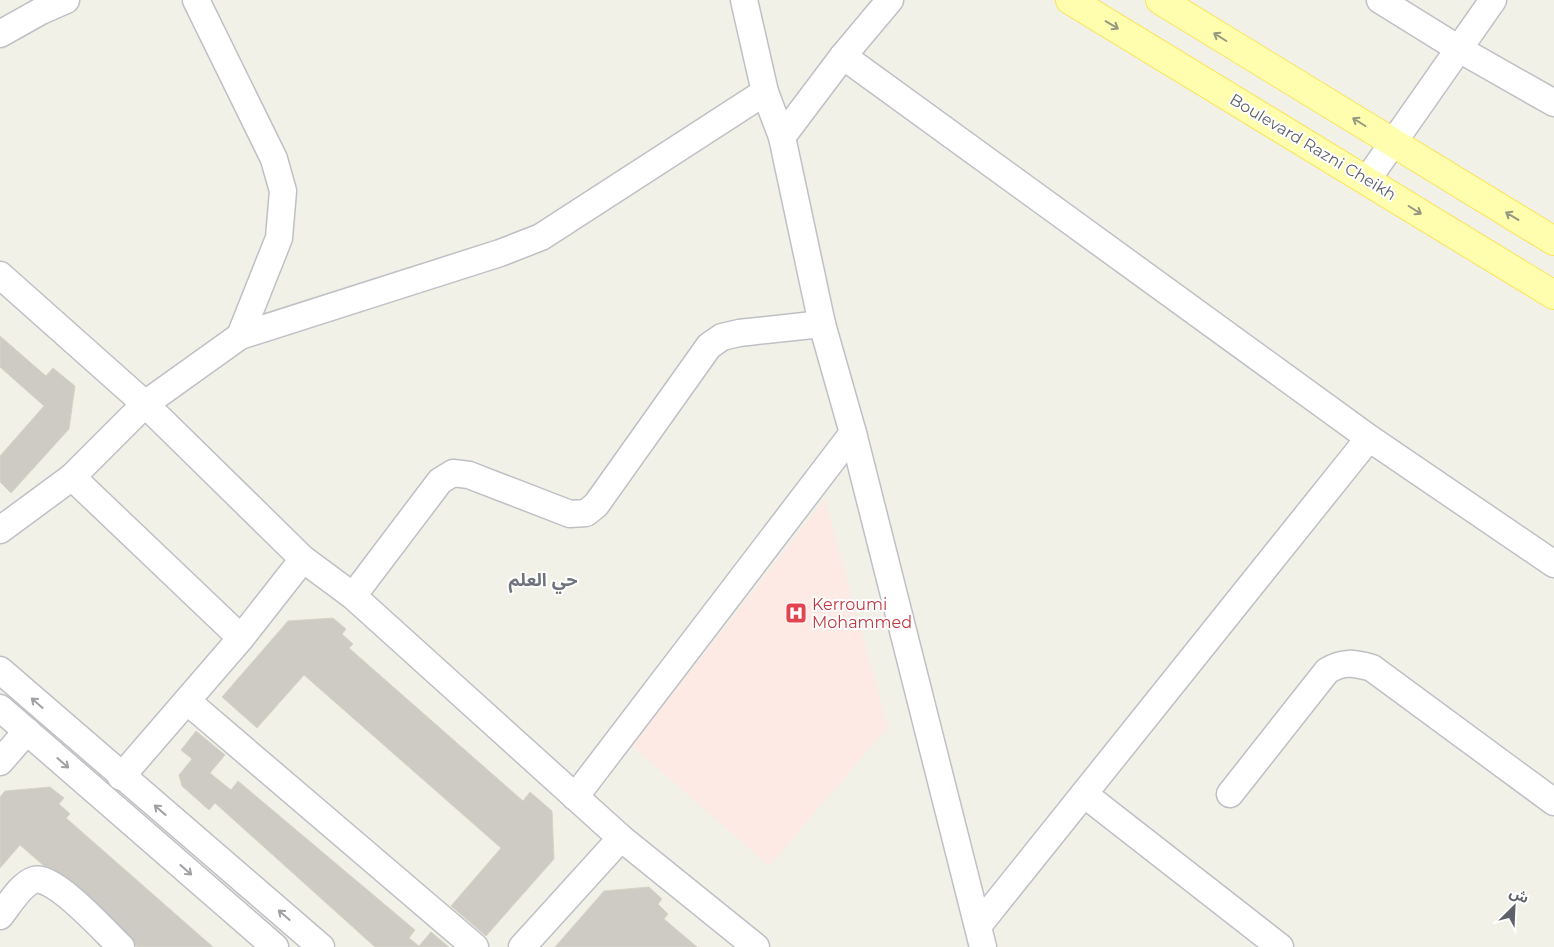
<svg xmlns="http://www.w3.org/2000/svg" width="1554" height="947" font-family="Montserrat,'Noto Sans Arabic',sans-serif">
<style>
.medical{fill:#fdeae5}
.building{fill:#cdcbc4;stroke:#d7d4c5}
.lines{fill:none;stroke-linecap:round;stroke-linejoin:round}
.minor-casing{stroke:#bfc0c6;stroke-width:29}
.major-casing{stroke:#fbe457;stroke-width:30}
.minor{stroke:#fff;stroke-width:26}
.major{stroke:#fffeaf;stroke-width:28}
.oneway{stroke:#969881}
.oneway2{stroke:#9ea0a4}
.labels{text-anchor:middle;dominant-baseline:central;stroke-width:4;stroke-linejoin:round;paint-order:stroke}
.street-label{font-size:16px;fill:#5e6168;stroke:#fff}
.health-label{font-size:16px;fill:#be3a42;stroke:#fff;text-anchor:start}
.neighbourhood-label{font-size:18px;font-weight:bold;fill:#6f737b;stroke:#fff}
</style>
<rect width="100%" height="100%" fill="#f1f1e7"/>
<path class="medical" d="M 825,499 L 888,727 L 769,866 L 632,746 Z"/>
<g class="building">
<path d="M 0,336 L 46,376 L 53,368 L 75,386 L 69,429 L 11,493 L 0,482 L 0,456 L 44,406 L 0,367 Z"/>
<path d="M 333,618 L 346,629 L 342,634 L 353,644 L 349,648 L 523,801 L 530,792 L 552,811 L 554,859 L 486,936 L 451,906 L 501,848 L 304,675 L 257,728 L 222,697 L 288,621 Z"/>
<path d="M 196,731 L 225,755 L 210,773 L 231,790 L 238,781 L 415,930 L 409,938 L 419,946 L 431,932 L 449,947 L 375,947 L 215,803 L 209,810 L 182,786 L 179,775 L 192,759 L 181,750 Z"/>
<path d="M 50,787 L 64,798 L 59,804 L 70,814 L 66,818 L 213,947 L 137,947 L 20,845 L 0,868 L 0,797 L 5,791 Z"/>
<path d="M 649,887 L 662,899 L 658,904 L 668,914 L 664,919 L 697,947 L 555,947 L 604,891 Z"/>
</g>
<g class="lines">
<g class="minor-casing">
<g id="minor">
<path d="M 196,0 L 274,159 L 283,191 L 279,238 L 240,336"/>
<path d="M 744,0 L 765,92 L 782,137 L 822,324 L 853,433 L 983,947"/>
<path d="M 1380,0 L 1459,49 L 1554,103"/>
<path d="M 0,34 L 41,11 L 66,0"/>
<path d="M 843,56 L 1369,438 L 1554,564"/>
<path d="M 782,137 L 843,56 L 890,0"/>
<path d="M 1367,180 L 1493,0"/>
<path d="M 0,275 L 145,404 L 303,559 L 353,596 L 621,838 L 756,947"/>
<path d="M 72,477 L 241,638"/>
<path d="M 0,530 L 72,477 L 145,404 L 240,336 L 500,253 L 541,237 L 765,92"/>
<path d="M 353,596 L 440,481 L 453,473 L 469,475 L 570,514 L 586,513 L 596,505 L 709,346 L 722,337 L 739,333 L 822,324"/>
<path d="M 0,670 L 321,947"/>
<path d="M 187,701 L 475,947"/>
<path d="M 0,708 L 275,947"/>
<path d="M 0,762 L 27,731"/>
<path d="M 121,777 L 241,638 L 303,559"/>
<path d="M 1084,794 L 1280,947"/>
<path d="M 1230,794 L 1327,671 C 1343,661 1354,663 1372,668 L 1554,802"/>
<path d="M 575,797 L 853,433"/>
<path d="M 0,916 C 9,905 21,884 34,880 C 54,874 106,933 121,947"/>
<path d="M 978,926 L 1369,438"/>
<path d="M 522,947 L 621,838"/>
</g>
</g>
<g class="major-casing">
<g id="major">
<path d="M 1070,0 L 1554,295"/>
<path d="M 1160,0 L 1554,241"/>
</g>
</g>
<use href="#minor" class="minor"/>
<use href="#major" class="major"/>
</g>
<defs><path id="oneway-shaft" d="M-6 0H5M1.5-3L5.5 0L1.5 3" fill="none" stroke-width="1.6" stroke-linecap="round" stroke-linejoin="round" transform="scale(1.25)"/></defs>
<g class="oneway">
<use href="#oneway-shaft" transform="translate(1112 25) rotate(31)"/>
<use href="#oneway-shaft" transform="translate(1220 37) rotate(-148)"/>
<use href="#oneway-shaft" transform="translate(1359 122) rotate(-148)"/>
<use href="#oneway-shaft" transform="translate(1415 210) rotate(32)"/>
<use href="#oneway-shaft" transform="translate(1512 216) rotate(-149)"/>
</g>
<g class="oneway2">
<use href="#oneway-shaft" transform="translate(37 703) rotate(-139)"/>
<use href="#oneway-shaft" transform="translate(63 763) rotate(41)"/>
<use href="#oneway-shaft" transform="translate(160 810) rotate(-139)"/>
<use href="#oneway-shaft" transform="translate(186 870) rotate(41)"/>
<use href="#oneway-shaft" transform="translate(284 915) rotate(-139)"/>
</g>
<defs>
<g id="hospital-square" transform="scale(1.125)"><rect x="-9" y="-9" width="18" height="18" rx="4" fill="#e0444e" stroke="#fff"/><path d="M-5-5h3v3.5h4V-5h3V5h-3V1.5h-4V5h-3Z" fill="#fff"/></g>
</defs>
<g fill-rule="evenodd">
<use href="#hospital-square" x="796" y="613"/>
</g>
<g class="labels">
<g class="street-label">
<text transform="translate(1313 147) rotate(31)">Boulevard Razni Cheikh</text>
</g>
<g class="health-label">
<text x="812" y="604">Kerroumi<tspan x="812" dy="18">Mohammed</tspan></text>
</g>
<g class="neighbourhood-label">
<text x="543" y="580">حي العلم</text>
</g>
</g>
<g transform="translate(1514 907) rotate(24)" stroke="#ffffff" stroke-width="4" paint-order="stroke">
<path d="M0-4L9 19L0 12L-9 19Z" fill="#5e6168"/>
<text y="-8" font-size="14" font-weight="bold" text-anchor="middle" fill="#5e6168">ش</text>
</g>
</svg>
